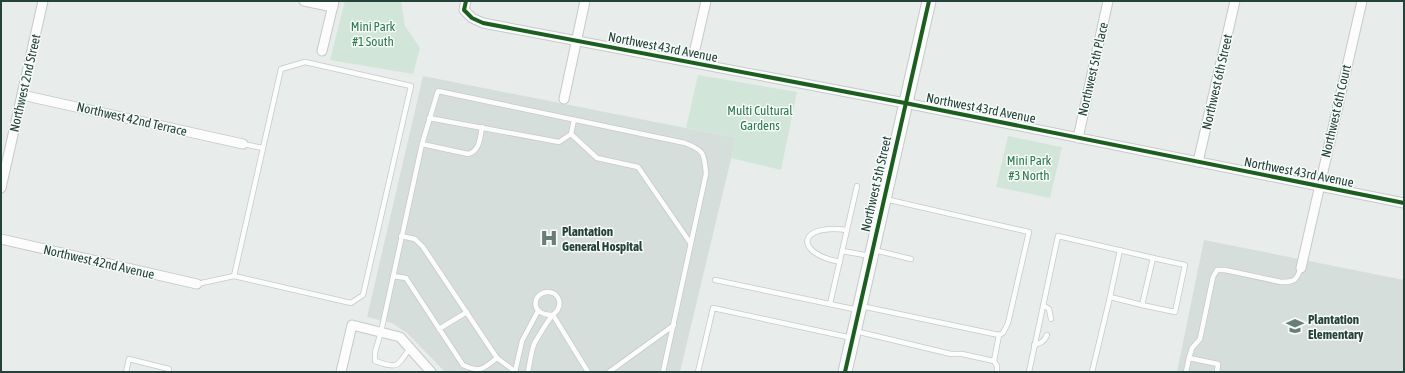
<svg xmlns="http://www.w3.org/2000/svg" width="1405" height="373" font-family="'Asap Condensed',sans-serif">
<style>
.built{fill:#d6dedb}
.green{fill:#d1e6d8}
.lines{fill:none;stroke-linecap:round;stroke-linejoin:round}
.lane-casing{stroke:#c5cac8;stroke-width:6}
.street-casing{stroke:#c5cac8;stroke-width:11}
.secondary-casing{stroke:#c3cbc8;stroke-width:15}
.lane{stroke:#fcfcfc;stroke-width:4.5}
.street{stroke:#fcfcfc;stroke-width:9}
.secondary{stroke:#fcfcfc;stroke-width:13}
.cycleway-casing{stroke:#f7fbf9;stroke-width:6}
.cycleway{stroke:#1b5e20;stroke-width:4}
.labels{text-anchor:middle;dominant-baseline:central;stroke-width:3;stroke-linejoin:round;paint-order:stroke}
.park-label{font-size:13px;fill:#2d7a4b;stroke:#f7fbf9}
.street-label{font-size:13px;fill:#24423a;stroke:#f7fbf9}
.poi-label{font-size:13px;font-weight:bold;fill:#24423a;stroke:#f7fbf9;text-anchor:start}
</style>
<rect width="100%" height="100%" fill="#e8edeb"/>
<g class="built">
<path d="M 423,76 L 736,138 L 680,372 L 445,372 L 407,333 L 392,323 L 367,317 Z"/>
<path d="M 1204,240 L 1404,280 L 1404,372 L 1177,372 Z"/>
</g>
<g class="green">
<path d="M 345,1 L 401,1 L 405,26 L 420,48 L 413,74 L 330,60 Z"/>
<path d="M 698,75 L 797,92 L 781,170 L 731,158 L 736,138 L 686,128 Z"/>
<path d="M 1008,136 L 1062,147 L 1050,198 L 996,187 Z"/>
</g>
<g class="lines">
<g class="lane-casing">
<g id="lane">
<path d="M 429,118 L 559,142 L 571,134 L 574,120"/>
<path d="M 571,134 L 597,158 L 638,167 L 691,244"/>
<path d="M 422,144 L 468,154 C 480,151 480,138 482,127"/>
<path d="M 401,236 L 415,239 L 423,247 L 497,358 L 516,372"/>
<path d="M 874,250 L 911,259"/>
<path d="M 842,251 L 870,256"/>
<path d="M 840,262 C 793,253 798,223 847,230"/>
<path d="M 234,276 L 263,148 L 243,144"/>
<path d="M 393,276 L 406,278 L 463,365 C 480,373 483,369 497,358"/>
<path d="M 715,280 L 858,310"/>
<path d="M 197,284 L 234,276 L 351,303 L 363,295 L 411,86 L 305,62 L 281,69 L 263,148"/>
<path d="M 1110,297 L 1120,250"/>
<path d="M 830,304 L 857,186"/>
<path d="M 1043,305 L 1049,309 L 1051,319"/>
<path d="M 1142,305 L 1175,312 L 1185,265 L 1153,258"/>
<path d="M 861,306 L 999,335 L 1003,333 L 1008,323 L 1029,232 L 885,199"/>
<path d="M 553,315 L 588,372"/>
<path d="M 439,329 L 467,312"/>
<path d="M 855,331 L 951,354 L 962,354 L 994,361 L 997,366 L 997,372"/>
<path d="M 1034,345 C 1041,343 1044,342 1047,335"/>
<path d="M 410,348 C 397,367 398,369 375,361 L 375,352 L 381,332 L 422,144 L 438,91 L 685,143 C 705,151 704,153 706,174 L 663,372"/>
<path d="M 1189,358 L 1192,348 L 1200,339 L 1213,277 L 1217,270 L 1225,270 L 1281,282 C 1295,282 1296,281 1301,268"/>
<path d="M 994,361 L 999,335"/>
<path d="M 126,372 L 129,359 L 169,369 L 168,372"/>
<path d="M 515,372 L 522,341 L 538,311"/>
<path d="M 528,372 C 530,363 531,350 535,342 C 540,334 546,323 552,316 C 554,313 557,312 558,309 C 562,301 557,292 548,292 C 534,291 527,315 553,315"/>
<path d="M 609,372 L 674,325"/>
<path d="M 698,372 L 713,308 L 852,338"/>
<path d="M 1029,372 L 1058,236 L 1153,258 L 1142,305 L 1110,297 L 1092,372"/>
<path d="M 1186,372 L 1189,358 L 1218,364 L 1217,372"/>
</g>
</g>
<g class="street-casing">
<g id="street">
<path d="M 304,1 L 333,7"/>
<path d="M 466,1 L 464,10 L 472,18 L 483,23 L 905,103 L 1404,203"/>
<path d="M 322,51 L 334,1"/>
<path d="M 692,62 L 706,1"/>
<path d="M 22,95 L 243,144"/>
<path d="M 564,99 L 585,1"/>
<path d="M 1078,138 L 1108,1"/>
<path d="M 1198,162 L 1235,1"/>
<path d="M 1,188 L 43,1"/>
<path d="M 1,239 L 197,284"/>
<path d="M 1301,268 L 1362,1"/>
<path d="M 341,372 L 352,325 L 400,337 L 431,372"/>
</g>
</g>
<g class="secondary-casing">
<path id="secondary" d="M 845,372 L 929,1"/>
</g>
<use href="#lane" class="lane"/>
<use href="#street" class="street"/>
<use href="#secondary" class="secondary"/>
<g class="cycleway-casing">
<g id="cycleway">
<path d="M 466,1 L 464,10 L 472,18 L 483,23 L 905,103 L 1404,203"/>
<path d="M 845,372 L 929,1"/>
</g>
</g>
<use href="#cycleway" class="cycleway"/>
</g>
<defs>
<g id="hospital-bare" transform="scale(1.38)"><path d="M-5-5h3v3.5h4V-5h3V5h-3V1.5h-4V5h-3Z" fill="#697e78" stroke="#f7fbf9" stroke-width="2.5" paint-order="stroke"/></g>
<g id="school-bare" transform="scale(1.38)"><path d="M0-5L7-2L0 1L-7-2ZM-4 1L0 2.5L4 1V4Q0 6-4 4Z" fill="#697e78" stroke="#f7fbf9" stroke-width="2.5" paint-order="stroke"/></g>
</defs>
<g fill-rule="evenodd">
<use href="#hospital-bare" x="549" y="238"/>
<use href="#school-bare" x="1295" y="326"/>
</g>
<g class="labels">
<g class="park-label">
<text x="373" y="26">Mini Park<tspan x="373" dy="15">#1 South</tspan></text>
<text x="760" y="110">Multi Cultural<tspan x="760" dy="15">Gardens</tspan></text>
<text x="1029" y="160">Mini Park<tspan x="1029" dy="15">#3 North</tspan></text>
</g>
<g class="street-label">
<text transform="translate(663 47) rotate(11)">Northwest 43rd Avenue</text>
<text transform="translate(1093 69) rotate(-77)">Northwest 5th Place</text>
<text transform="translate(1217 82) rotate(-77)">Northwest 6th Street</text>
<text transform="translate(25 83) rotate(-77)">Northwest 2nd Street</text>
<text transform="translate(981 108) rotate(11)">Northwest 43rd Avenue</text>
<text transform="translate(1336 111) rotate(-77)">Northwest 6th Court</text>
<text transform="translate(132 119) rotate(13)">Northwest 42nd Terrace</text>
<text transform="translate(1299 172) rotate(11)">Northwest 43rd Avenue</text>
<text transform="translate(876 184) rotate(-77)">Northwest 5th Street</text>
<text transform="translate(99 262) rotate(13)">Northwest 42nd Avenue</text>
</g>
<g class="poi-label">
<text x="562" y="231">Plantation<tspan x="562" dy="15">General Hospital</tspan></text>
<text x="1308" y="319">Plantation<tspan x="1308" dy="15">Elementary</tspan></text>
</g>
</g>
<rect width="1405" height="373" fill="none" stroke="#24423a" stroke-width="4"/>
</svg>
